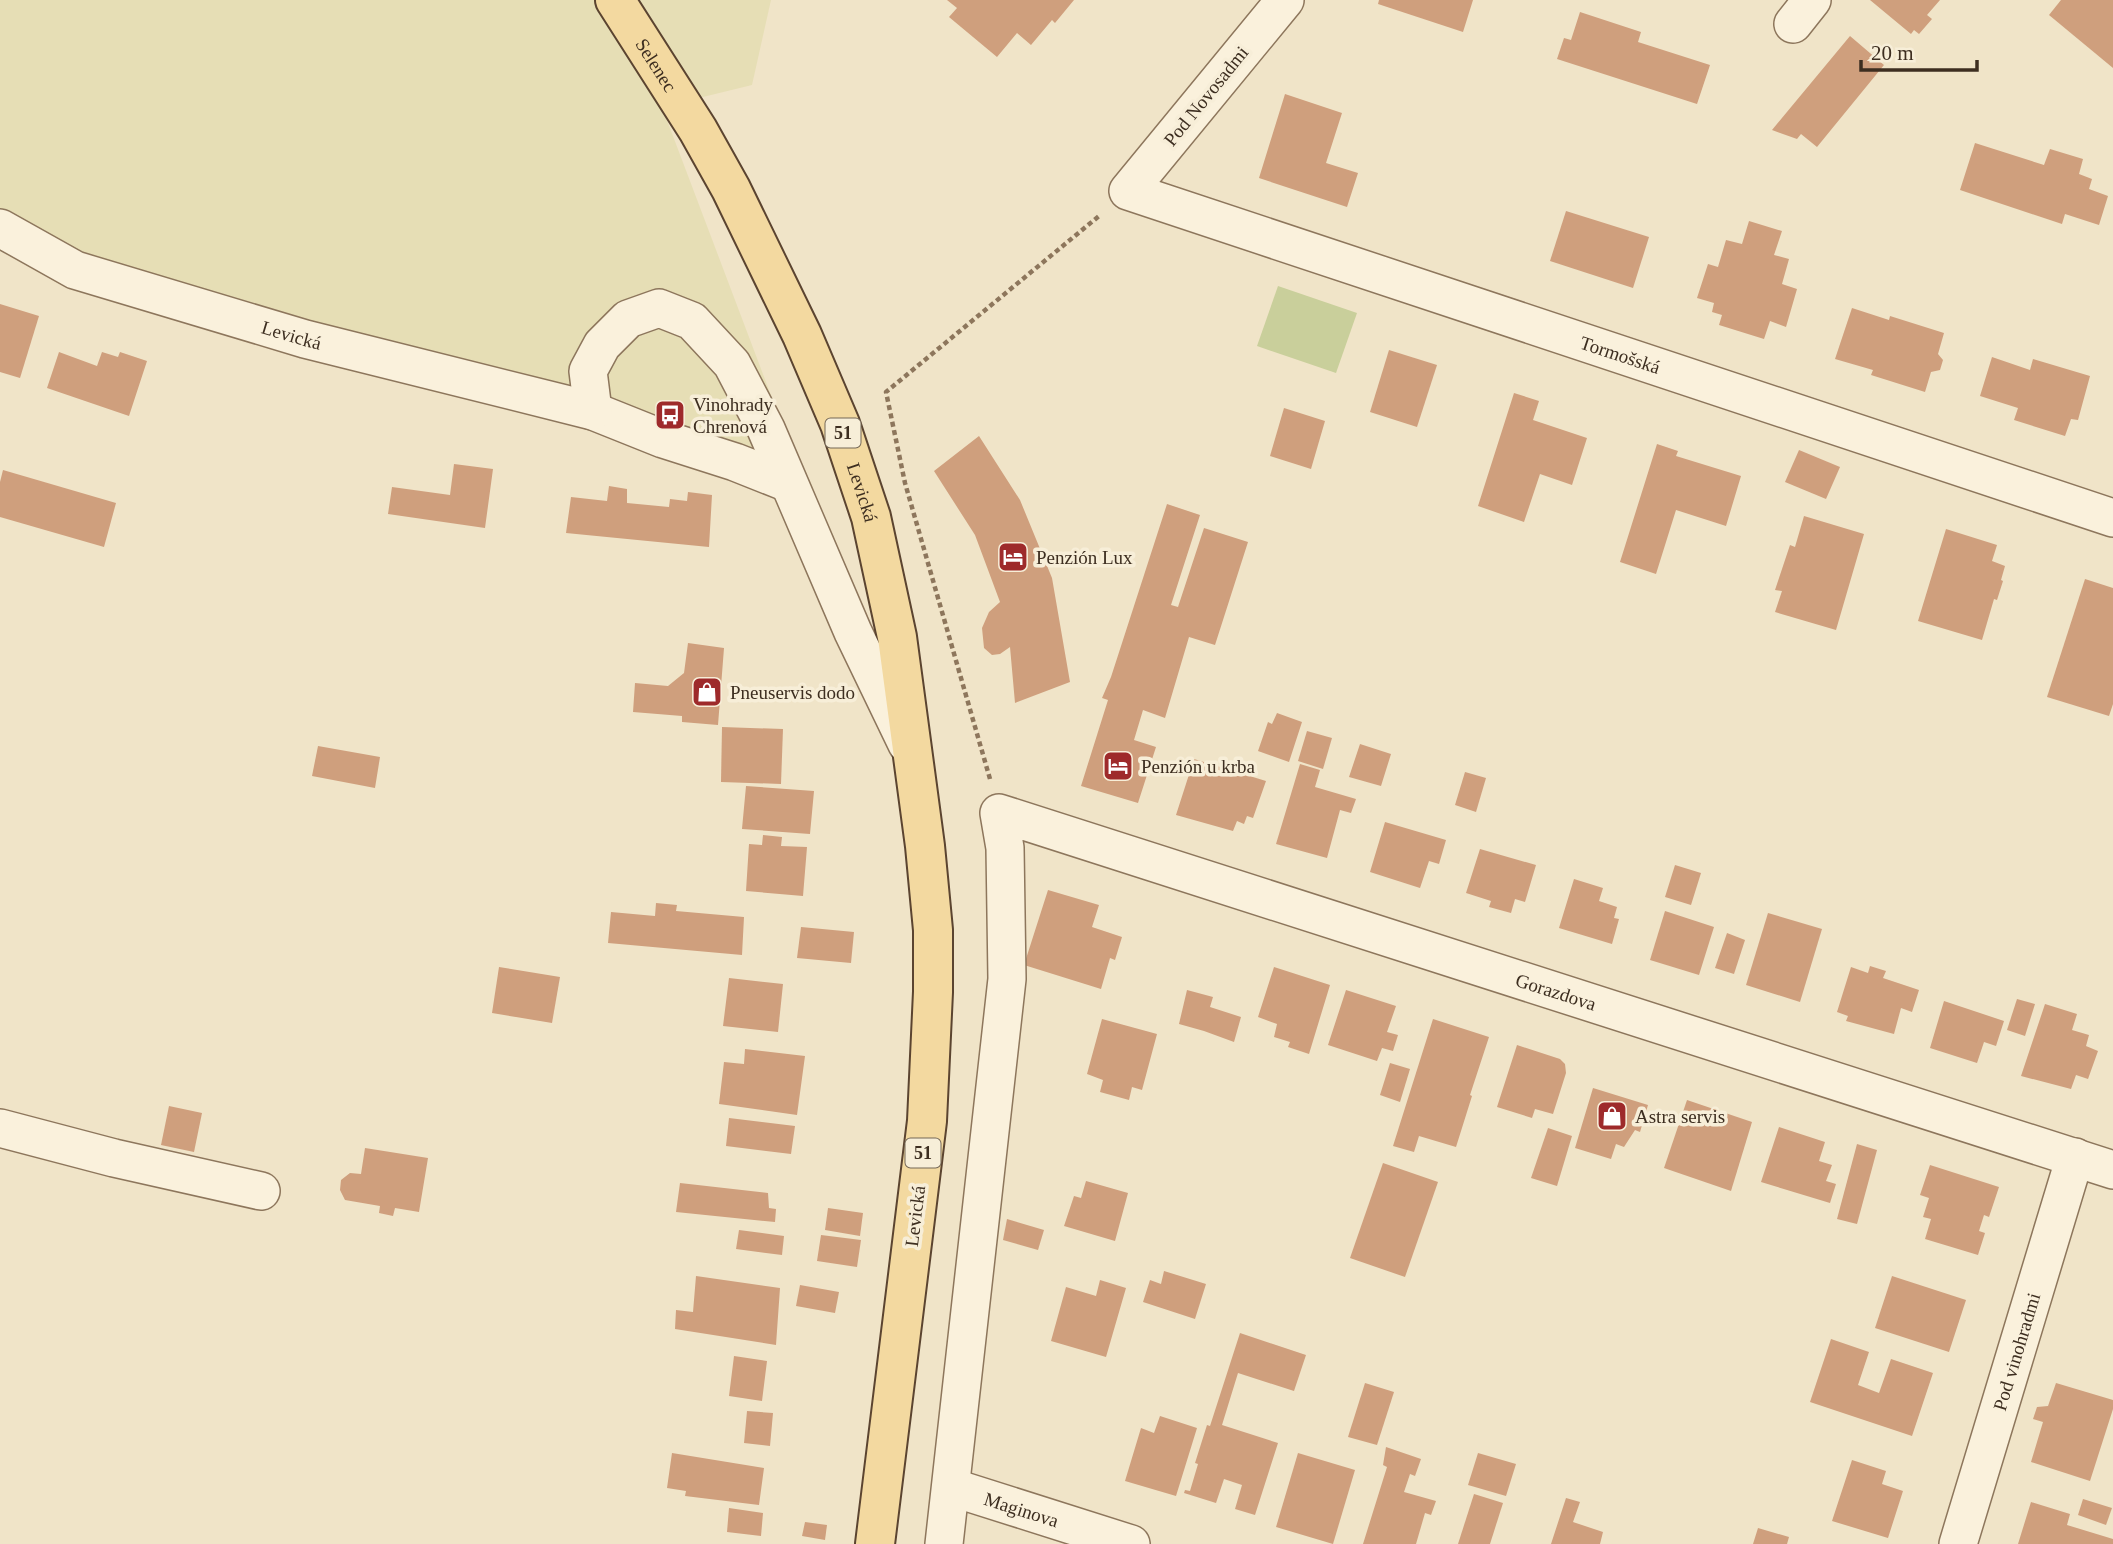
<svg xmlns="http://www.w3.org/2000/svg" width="2113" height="1544" font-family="'Times New Roman',serif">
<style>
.farmland{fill:#e6deb5}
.green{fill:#c9cf9b}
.building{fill:#cf9f7d}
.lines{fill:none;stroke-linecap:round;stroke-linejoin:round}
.minor-casing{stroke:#8d765c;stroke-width:40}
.major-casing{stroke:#5b4430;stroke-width:42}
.path{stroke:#8d765c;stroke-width:4.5;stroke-dasharray:5 3.5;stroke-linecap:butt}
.minor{stroke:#faf1dc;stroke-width:37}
.major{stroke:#f3d9a0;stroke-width:38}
.labels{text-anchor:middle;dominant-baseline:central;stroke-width:7;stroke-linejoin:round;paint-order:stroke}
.shield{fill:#f7eed8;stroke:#756857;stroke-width:2}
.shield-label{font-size:18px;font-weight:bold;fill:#3d2e20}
.street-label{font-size:19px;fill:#3d2e20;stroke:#f7eed8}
.poi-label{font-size:19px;fill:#3d2e20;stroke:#f7eed8;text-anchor:start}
</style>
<rect width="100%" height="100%" fill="#f0e4c8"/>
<path class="farmland" d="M 0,0 L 771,0 L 752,85 L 662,107 L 797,464 L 0,232 Z"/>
<path class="green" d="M 1278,286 L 1357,313 L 1336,373 L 1257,346 Z"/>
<g class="building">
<path d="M 947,0 L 1074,0 L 1055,23 L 1052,20 L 1031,45 L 1017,33 L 997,57 L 949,17 L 957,8 Z"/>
<path d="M 1379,0 L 1473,0 L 1463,32 L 1378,4 Z"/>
<path d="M 1870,0 L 1940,0 L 1927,15 L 1932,19 L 1919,34 L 1914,30 L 1911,34 Z"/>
<path d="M 2061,0 L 2113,0 L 2113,68 L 2049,15 Z"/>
<path d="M 1580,12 L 1641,32 L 1638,42 L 1710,65 L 1697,104 L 1557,59 L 1564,38 L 1571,40 Z"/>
<path d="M 1850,36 L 1884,65 L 1817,147 L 1801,134 L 1797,139 L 1772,130 Z"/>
<path d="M 1285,94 L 1342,113 L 1326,163 L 1358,173 L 1347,207 L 1259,178 Z"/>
<path d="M 1975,143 L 2044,165 L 2050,149 L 2083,159 L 2079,174 L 2092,179 L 2089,189 L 2108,196 L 2099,225 L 2065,214 L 2062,224 L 1960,190 Z"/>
<path d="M 1566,211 L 1649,237 L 1633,288 L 1550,261 Z"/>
<path d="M 1749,221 L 1782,231 L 1774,255 L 1789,259 L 1782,284 L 1797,289 L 1786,327 L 1770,321 L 1764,339 L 1719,325 L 1722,315 L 1712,312 L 1714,303 L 1697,298 L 1708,264 L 1718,267 L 1726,240 L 1742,244 Z"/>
<path d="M 0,304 L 39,316 L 20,378 L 0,372 Z"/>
<path d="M 1852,308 L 1889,320 L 1890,316 L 1944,333 L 1938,354 L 1943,360 L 1940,370 L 1931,372 L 1925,392 L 1871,375 L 1873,370 L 1835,359 Z"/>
<path d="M 1389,350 L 1437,365 L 1417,427 L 1370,412 Z"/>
<path d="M 59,352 L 97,366 L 102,352 L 118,357 L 120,352 L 147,361 L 129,416 L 47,388 Z"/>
<path d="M 1992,357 L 2030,370 L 2033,359 L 2090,376 L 2078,420 L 2071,419 L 2065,436 L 2014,420 L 2018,408 L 1980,396 Z"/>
<path d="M 1514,393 L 1539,401 L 1533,420 L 1587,438 L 1572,485 L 1540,474 L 1524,522 L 1478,506 Z"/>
<path d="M 1284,408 L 1325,421 L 1311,469 L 1270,456 Z"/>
<path d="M 979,436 L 1020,500 L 1052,578 L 1070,682 L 1015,703 L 1010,647 L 1000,654 L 992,655 L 984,648 L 982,628 L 989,612 L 1000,602 L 975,535 L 934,471 Z"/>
<path d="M 1657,444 L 1678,451 L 1676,456 L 1741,476 L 1726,526 L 1676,510 L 1656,574 L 1620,562 Z"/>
<path d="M 1799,450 L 1840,467 L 1826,499 L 1785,482 Z"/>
<path d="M 454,464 L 493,469 L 485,528 L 388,514 L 392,487 L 450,495 Z"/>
<path d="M 3,470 L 116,503 L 104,547 L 0,517 L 0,482 Z"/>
<path d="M 609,486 L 627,489 L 627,503 L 669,507 L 670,499 L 687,501 L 688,492 L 712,495 L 709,547 L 566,533 L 571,497 L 607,501 Z"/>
<path d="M 1167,504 L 1200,515 L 1171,605 L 1178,607 L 1204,528 L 1248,542 L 1215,645 L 1189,637 L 1165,718 L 1143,710 L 1134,740 L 1156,747 L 1138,803 L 1081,786 L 1108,700 L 1102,698 L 1111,677 Z"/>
<path d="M 1804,516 L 1864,534 L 1836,630 L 1775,612 L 1782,591 L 1775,590 L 1790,545 L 1795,547 Z"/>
<path d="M 1946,529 L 1997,545 L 1992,561 L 2005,566 L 2001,580 L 2003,581 L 1997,600 L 1994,599 L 1982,640 L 1918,621 Z"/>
<path d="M 2085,579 L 2113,588 L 2113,704 L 2109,716 L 2047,697 Z"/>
<path d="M 688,643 L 724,648 L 718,725 L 682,722 L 682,716 L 633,712 L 635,683 L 668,686 L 684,673 Z"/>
<path d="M 1277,713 L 1302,722 L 1289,762 L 1258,751 L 1268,722 L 1272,724 Z"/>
<path d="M 722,727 L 783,729 L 781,784 L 721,782 Z"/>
<path d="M 1307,731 L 1332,738 L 1323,769 L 1298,761 Z"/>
<path d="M 1360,744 L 1391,754 L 1381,786 L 1349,777 Z"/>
<path d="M 318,746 L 380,757 L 375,788 L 312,776 Z"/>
<path d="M 1194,759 L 1266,781 L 1253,818 L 1247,816 L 1244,824 L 1237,821 L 1233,831 L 1176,815 Z"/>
<path d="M 1300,764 L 1320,770 L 1315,787 L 1356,799 L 1351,813 L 1340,810 L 1327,858 L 1276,844 Z"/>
<path d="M 1465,772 L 1486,778 L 1476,812 L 1455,805 Z"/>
<path d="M 746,786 L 814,791 L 810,834 L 742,829 Z"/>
<path d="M 1385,822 L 1446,840 L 1439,864 L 1429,861 L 1420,888 L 1370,872 Z"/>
<path d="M 763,835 L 782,837 L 781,846 L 807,847 L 803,896 L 746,891 L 749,844 L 762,845 Z"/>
<path d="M 1480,849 L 1536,865 L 1525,902 L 1515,899 L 1511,913 L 1489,907 L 1491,901 L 1466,893 Z"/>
<path d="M 1675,865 L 1701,873 L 1691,905 L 1665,897 Z"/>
<path d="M 1574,879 L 1603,888 L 1599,901 L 1617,907 L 1614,918 L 1619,919 L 1612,944 L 1559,928 Z"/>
<path d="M 1048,890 L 1099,905 L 1092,927 L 1122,937 L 1115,960 L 1110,958 L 1101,989 L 1024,965 Z"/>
<path d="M 656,903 L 677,905 L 676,911 L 744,917 L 742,955 L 608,943 L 611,912 L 655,916 Z"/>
<path d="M 1665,911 L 1714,927 L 1699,975 L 1650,960 Z"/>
<path d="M 1768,913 L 1822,929 L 1800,1002 L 1746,985 Z"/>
<path d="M 801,927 L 854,932 L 851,963 L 797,958 Z"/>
<path d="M 1727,933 L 1745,940 L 1734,974 L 1715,968 Z"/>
<path d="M 1870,966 L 1886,971 L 1883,978 L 1919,990 L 1912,1012 L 1901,1008 L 1894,1034 L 1846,1021 L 1848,1016 L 1837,1012 L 1851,967 L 1868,973 Z"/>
<path d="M 499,967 L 560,977 L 552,1023 L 492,1013 Z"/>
<path d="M 1274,967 L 1330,985 L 1309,1054 L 1288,1047 L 1290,1042 L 1274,1037 L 1277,1024 L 1258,1017 Z"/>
<path d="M 729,978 L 783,984 L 778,1032 L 723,1026 Z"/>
<path d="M 1187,990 L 1213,997 L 1210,1007 L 1241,1017 L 1234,1042 L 1204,1031 L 1179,1024 Z"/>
<path d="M 1346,990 L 1396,1006 L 1387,1032 L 1398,1035 L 1393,1051 L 1382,1048 L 1377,1061 L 1328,1045 Z"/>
<path d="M 2017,999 L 2035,1004 L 2025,1036 L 2007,1030 Z"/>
<path d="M 1944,1001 L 2004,1021 L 1996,1046 L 1984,1042 L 1977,1063 L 1930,1048 Z"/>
<path d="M 2045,1004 L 2077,1014 L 2072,1030 L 2089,1035 L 2086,1046 L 2098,1051 L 2088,1079 L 2076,1075 L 2071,1089 L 2021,1076 Z"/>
<path d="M 1102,1019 L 1157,1034 L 1142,1090 L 1132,1087 L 1129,1100 L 1100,1092 L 1103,1080 L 1087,1074 Z"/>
<path d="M 1433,1019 L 1489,1037 L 1470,1095 L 1472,1096 L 1456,1147 L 1419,1136 L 1414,1152 L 1393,1146 Z"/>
<path d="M 1517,1045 L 1560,1059 L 1565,1064 L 1566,1073 L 1553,1114 L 1535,1109 L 1532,1118 L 1497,1107 Z"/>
<path d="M 745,1049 L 805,1056 L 797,1115 L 719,1104 L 724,1062 L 744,1064 Z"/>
<path d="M 1390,1063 L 1410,1069 L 1400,1102 L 1380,1095 Z"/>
<path d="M 1593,1088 L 1648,1105 L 1640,1132 L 1635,1130 L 1624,1147 L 1616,1144 L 1611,1159 L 1575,1148 Z"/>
<path d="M 1687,1100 L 1752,1122 L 1731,1191 L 1664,1168 Z"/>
<path d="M 169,1106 L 202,1113 L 194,1152 L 161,1145 Z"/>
<path d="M 729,1118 L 795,1126 L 791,1154 L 726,1146 Z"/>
<path d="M 1779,1127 L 1825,1142 L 1819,1161 L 1832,1165 L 1826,1181 L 1836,1184 L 1830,1203 L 1761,1182 Z"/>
<path d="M 1548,1128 L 1572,1136 L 1557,1186 L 1531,1178 Z"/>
<path d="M 1857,1144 L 1877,1150 L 1857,1224 L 1837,1219 Z"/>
<path d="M 365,1148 L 428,1158 L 419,1212 L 395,1208 L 393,1216 L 379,1213 L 380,1206 L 345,1200 L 340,1190 L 341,1180 L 350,1173 L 361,1174 Z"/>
<path d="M 1383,1163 L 1438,1182 L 1405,1277 L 1350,1258 Z"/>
<path d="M 1930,1165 L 1999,1187 L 1989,1217 L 1984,1215 L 1979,1231 L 1985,1233 L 1978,1255 L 1925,1239 L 1931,1219 L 1923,1217 L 1929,1198 L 1920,1195 Z"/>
<path d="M 1086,1181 L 1128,1193 L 1115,1241 L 1064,1226 L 1074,1196 L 1081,1198 Z"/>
<path d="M 680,1183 L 768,1193 L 769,1208 L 776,1209 L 775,1222 L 676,1212 Z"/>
<path d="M 828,1208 L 863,1213 L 860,1236 L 825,1230 Z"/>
<path d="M 1007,1219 L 1044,1230 L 1038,1250 L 1003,1240 Z"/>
<path d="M 739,1230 L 784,1236 L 782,1255 L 736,1249 Z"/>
<path d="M 821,1235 L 861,1240 L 857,1267 L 817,1261 Z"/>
<path d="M 1164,1271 L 1206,1284 L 1195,1319 L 1143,1302 L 1150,1280 L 1161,1284 Z"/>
<path d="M 696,1276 L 780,1288 L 776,1345 L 675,1329 L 676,1310 L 693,1312 Z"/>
<path d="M 1892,1276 L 1966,1300 L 1949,1352 L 1875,1328 Z"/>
<path d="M 1100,1280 L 1126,1288 L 1106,1357 L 1051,1341 L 1066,1287 L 1096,1296 Z"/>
<path d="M 800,1285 L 839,1292 L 835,1313 L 796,1306 Z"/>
<path d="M 1240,1333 L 1306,1355 L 1294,1391 L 1238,1373 L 1222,1425 L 1278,1443 L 1255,1515 L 1235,1509 L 1242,1485 L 1224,1479 L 1216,1503 L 1184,1493 L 1185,1490 L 1190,1491 L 1198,1464 L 1195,1463 L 1207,1425 L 1210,1426 Z"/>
<path d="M 1831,1339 L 1869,1352 L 1858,1385 L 1879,1393 L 1891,1359 L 1933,1373 L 1912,1436 L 1810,1402 Z"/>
<path d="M 734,1356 L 767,1361 L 762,1401 L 729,1396 Z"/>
<path d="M 1365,1383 L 1394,1392 L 1377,1445 L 1348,1437 Z"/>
<path d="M 2056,1383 L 2113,1400 L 2113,1409 L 2090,1481 L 2031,1462 L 2043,1422 L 2033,1419 L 2037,1407 L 2048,1406 Z"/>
<path d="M 747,1411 L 773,1413 L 770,1446 L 744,1443 Z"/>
<path d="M 1160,1416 L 1197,1428 L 1176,1496 L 1125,1481 L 1141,1428 L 1154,1433 Z"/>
<path d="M 1386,1447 L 1421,1459 L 1415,1476 L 1410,1474 L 1404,1492 L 1436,1501 L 1431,1515 L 1425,1513 L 1416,1544 L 1363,1544 L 1387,1467 L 1383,1465 Z"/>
<path d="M 672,1453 L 764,1468 L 759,1505 L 685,1496 L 686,1491 L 667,1488 Z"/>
<path d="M 1298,1453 L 1355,1470 L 1333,1544 L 1276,1527 Z"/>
<path d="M 1478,1453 L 1516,1464 L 1506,1496 L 1468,1485 Z"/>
<path d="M 1852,1460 L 1886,1471 L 1882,1484 L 1903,1491 L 1888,1538 L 1832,1521 Z"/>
<path d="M 1474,1494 L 1503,1503 L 1490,1544 L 1458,1544 Z"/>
<path d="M 1566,1498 L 1580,1502 L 1573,1522 L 1603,1532 L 1600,1544 L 1551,1544 Z"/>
<path d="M 2083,1499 L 2112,1508 L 2106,1525 L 2078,1515 Z"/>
<path d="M 2031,1502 L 2070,1514 L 2067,1525 L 2113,1539 L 2113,1544 L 2018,1544 Z"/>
<path d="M 729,1508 L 763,1513 L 761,1536 L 727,1532 Z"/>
<path d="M 805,1522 L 827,1525 L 825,1540 L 802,1536 Z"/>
<path d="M 1758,1528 L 1789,1537 L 1787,1544 L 1753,1544 Z"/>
</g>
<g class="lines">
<g class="minor-casing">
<g id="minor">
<path id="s1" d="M 1285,0 L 1128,191 L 2113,518"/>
<path d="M 1793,24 L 1812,0"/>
<path id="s2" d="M 0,228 L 75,270 L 305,339 L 593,411 L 663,439 L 735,462 L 788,483"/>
<path d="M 593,411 L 588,371 L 602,345 L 628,319 L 659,308 L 692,321 L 732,364 L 766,429 L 853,632 L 907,744"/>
<path d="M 0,1128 L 114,1158 L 261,1191"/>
<path id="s3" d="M 951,1487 L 1131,1544"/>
<path id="s4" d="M 944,1544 L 1007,979 L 1005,848 L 999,813 L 2113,1170"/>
<path id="s5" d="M 1958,1544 L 2075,1157"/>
</g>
</g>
<g class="major-casing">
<g id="major">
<path id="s6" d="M 615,0 L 698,130 L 731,189 L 802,335 L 840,424 L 871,517 L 897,637 L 925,846 L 933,930 L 933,992 L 927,1121 L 875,1544"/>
</g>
</g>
<path class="path" d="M 990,779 L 905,483 L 886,392 L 1099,216"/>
<use href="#minor" class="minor"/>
<use href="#major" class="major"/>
</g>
<defs>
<g id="bus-square" transform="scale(1.575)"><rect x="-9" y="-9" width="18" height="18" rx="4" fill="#9e2a2b" stroke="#f7eed8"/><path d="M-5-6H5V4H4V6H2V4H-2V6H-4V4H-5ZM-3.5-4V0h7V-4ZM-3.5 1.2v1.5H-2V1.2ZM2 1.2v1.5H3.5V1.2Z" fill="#fff"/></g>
<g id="hotel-square" transform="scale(1.575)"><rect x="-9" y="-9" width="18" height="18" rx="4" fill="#9e2a2b" stroke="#f7eed8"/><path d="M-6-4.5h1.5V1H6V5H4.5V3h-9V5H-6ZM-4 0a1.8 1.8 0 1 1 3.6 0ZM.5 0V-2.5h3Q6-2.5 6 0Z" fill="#fff"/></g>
<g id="shop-square" transform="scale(1.575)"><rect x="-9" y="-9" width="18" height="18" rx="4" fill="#9e2a2b" stroke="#f7eed8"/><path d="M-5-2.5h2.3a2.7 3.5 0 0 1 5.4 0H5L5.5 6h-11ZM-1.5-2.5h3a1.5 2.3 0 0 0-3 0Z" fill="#fff"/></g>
</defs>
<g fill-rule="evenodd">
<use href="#bus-square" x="670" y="415"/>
<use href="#hotel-square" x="1013" y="557"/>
<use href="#shop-square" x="707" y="692"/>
<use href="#hotel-square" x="1118" y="766"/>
<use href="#shop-square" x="1612" y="1116"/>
</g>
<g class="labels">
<g class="shield">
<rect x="825.5" y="418.5" width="35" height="29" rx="5"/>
<rect x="905.5" y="1138.5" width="35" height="29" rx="5"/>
</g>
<g class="shield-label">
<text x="843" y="433">51</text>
<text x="923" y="1153">51</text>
</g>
<g class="street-label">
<text stroke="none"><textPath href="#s6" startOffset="77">Selenec</textPath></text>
<text transform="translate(1206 96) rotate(-51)">Pod Novosadmi</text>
<text stroke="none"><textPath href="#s2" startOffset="312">Levická</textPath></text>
<text stroke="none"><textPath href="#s1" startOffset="766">Tormošská</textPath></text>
<text stroke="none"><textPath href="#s6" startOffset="553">Levická</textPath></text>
<text stroke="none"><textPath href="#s4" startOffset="1320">Gorazdova</textPath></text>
<text transform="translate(915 1216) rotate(-83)">Levická</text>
<text stroke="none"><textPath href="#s5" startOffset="201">Pod vinohradmi</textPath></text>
<text stroke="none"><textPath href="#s3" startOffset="74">Maginova</textPath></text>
</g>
<g class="poi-label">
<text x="693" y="404">Vinohrady<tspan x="693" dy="22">Chrenová</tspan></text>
<text x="1036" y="557">Penzión Lux</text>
<text x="730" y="692">Pneuservis dodo</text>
<text x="1141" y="766">Penzión u krba</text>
<text x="1635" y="1116">Astra servis</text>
</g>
</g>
<path d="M1861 60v10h116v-10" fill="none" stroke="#3d2e20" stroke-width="3.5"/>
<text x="1871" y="60" font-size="21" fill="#3d2e20" stroke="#f7eed8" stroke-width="5" paint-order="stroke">20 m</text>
</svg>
